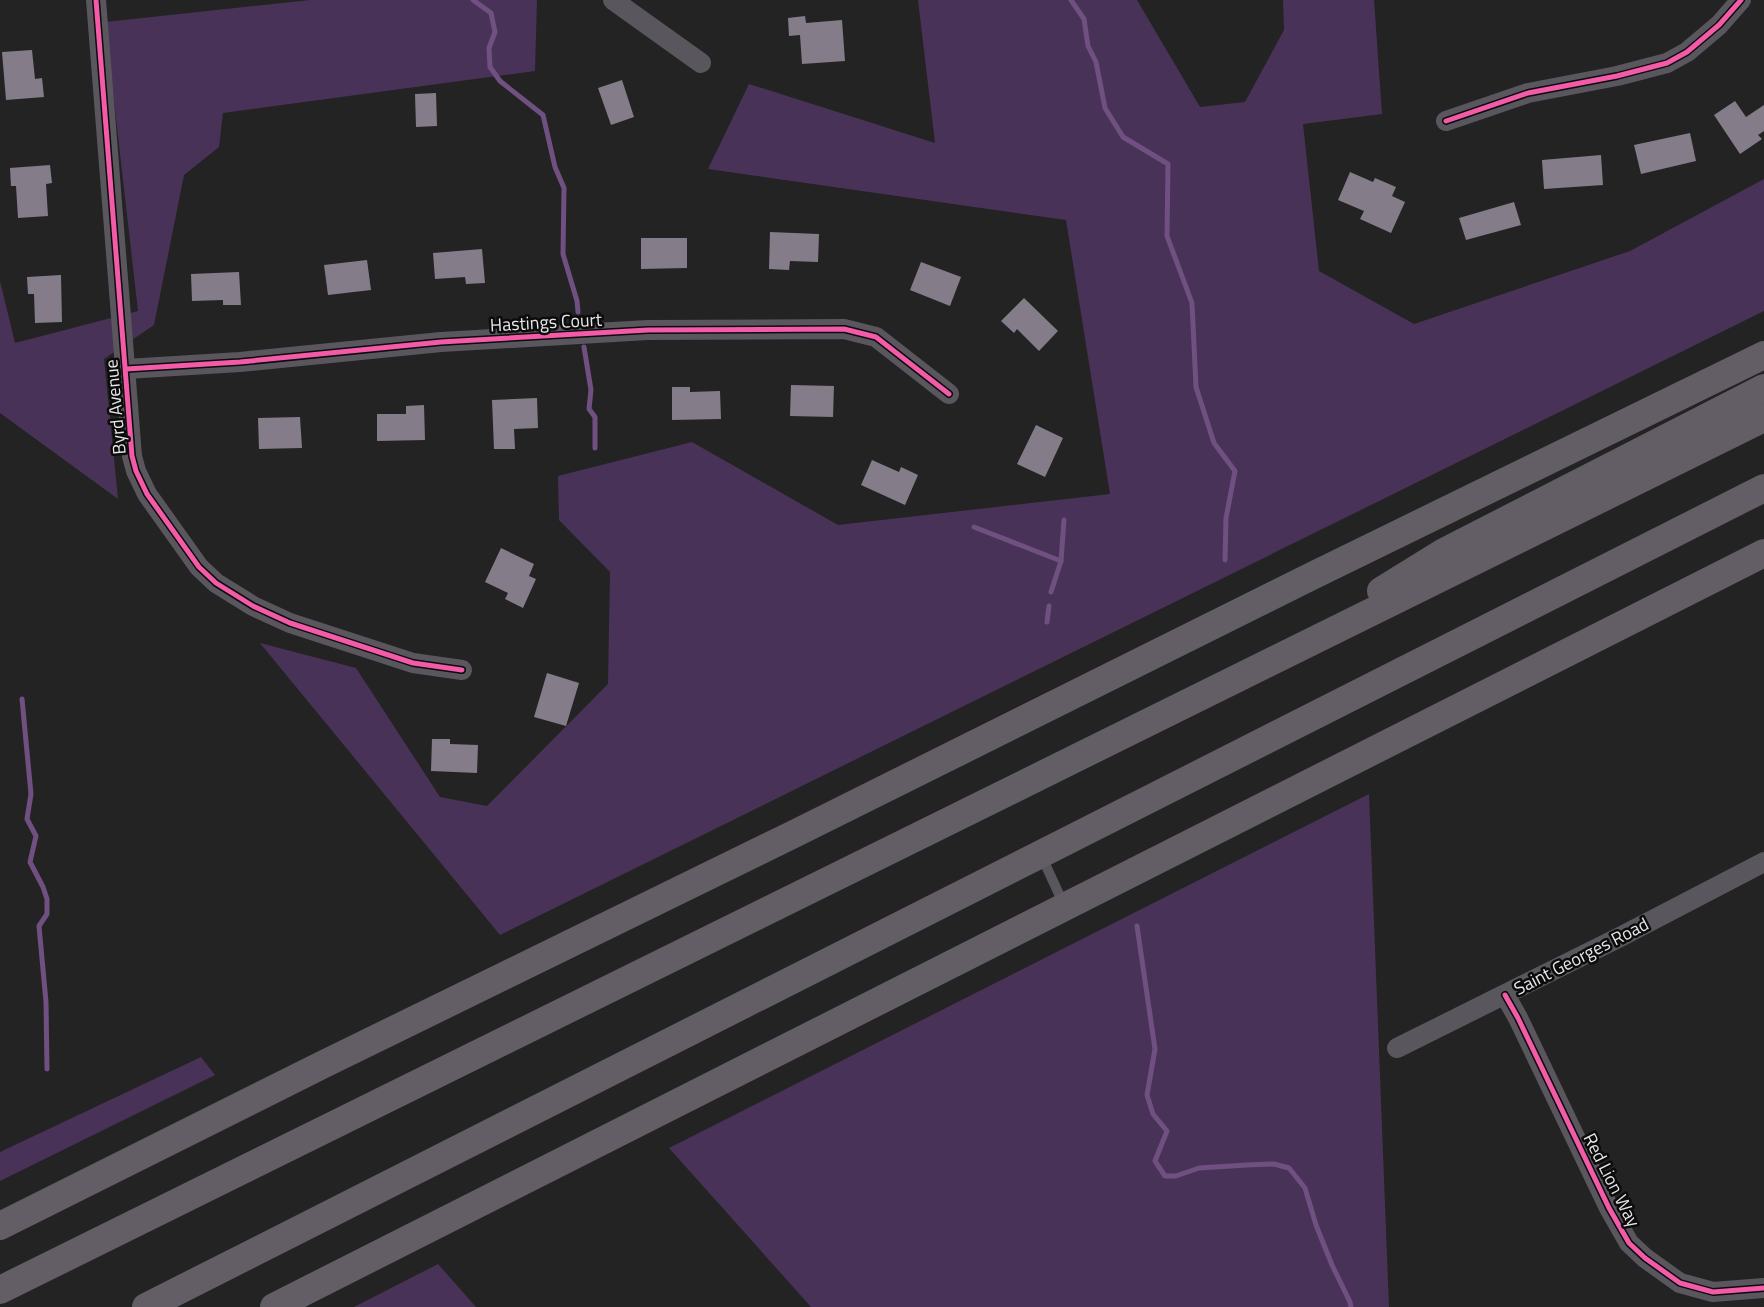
<svg xmlns="http://www.w3.org/2000/svg" width="1764" height="1307" font-family="'Titillium Web',sans-serif">
<style>
.green{fill:#493257}
.lines{fill:none;stroke-linecap:round;stroke-linejoin:round}
.stream{stroke:#6f5081;stroke-width:5}
.building{fill:#847d89}
.service{stroke:#5a565d;stroke-width:10}
.minor{stroke:#5a565d;stroke-width:20}
.motorway{stroke:#635d66;stroke-width:28}
.cycleway-casing{stroke:#0c0b0c;stroke-width:8}
.cycleway{stroke:#f35aa7;stroke-width:5}
.labels{text-anchor:middle;dominant-baseline:central;stroke-width:5;stroke-linejoin:round;paint-order:stroke}
.street-label{font-size:18px;fill:#e6e5e7;stroke:#0c0b0c}
</style>
<rect width="100%" height="100%" fill="#232323"/>
<g class="green">
<path d="M 310,0 L 537,0 L 535,71 L 223,113 L 219,147 L 184,175 L 154,325 L 104,359 L 118,499 L 0,413 L 0,281 L 15,343 L 138,311 L 105,22 Z"/>
<path d="M 918,0 L 1137,0 L 1200,107 L 1245,102 L 1284,30 L 1283,0 L 1374,0 L 1382,114 L 1303,124 L 1319,271 L 1414,324 L 1630,251 L 1764,179 L 1764,311 L 500,935 L 260,643 L 356,668 L 440,797 L 487,806 L 608,684 L 610,572 L 559,520 L 558,476 L 692,442 L 838,525 L 1110,494 L 1066,220 L 708,169 L 749,84 L 935,143 Z"/>
<path d="M 1369,794 L 1389,1307 L 811,1307 L 669,1148 Z"/>
<path d="M 201,1057 L 215,1075 L 0,1181 L 0,1152 Z"/>
<path d="M 438,1264 L 476,1307 L 354,1307 Z"/>
</g>
<g class="lines">
<g class="stream">
<path d="M 473,0 L 491,13 L 495,32 L 489,48 L 490,67 L 500,81 L 543,115 L 555,167 L 564,188 L 563,254 L 577,301 L 578,312"/>
<path d="M 1071,0 L 1084,19 L 1088,46 L 1096,62 L 1105,108 L 1123,137 L 1168,164 L 1167,236 L 1192,303 L 1196,387 L 1214,443 L 1235,471 L 1226,518 L 1225,560"/>
<path d="M 584,347 L 591,390 L 589,409 L 595,417 L 595,448"/>
<path d="M 974,527 L 1061,561"/>
<path d="M 1051,592 L 1061,561 L 1064,520"/>
<path d="M 1047,622 L 1049,606"/>
<path d="M 22,699 L 31,794 L 27,819 L 36,836 L 30,862 L 43,887 L 47,899 L 47,914 L 39,926 L 46,1002 L 47,1069"/>
<path d="M 1137,926 L 1155,1049 L 1147,1095 L 1153,1114 L 1167,1131 L 1155,1161 L 1165,1176 L 1176,1176 L 1199,1168 L 1247,1165 L 1274,1164 L 1289,1168 L 1305,1188 L 1316,1225 L 1332,1265 L 1350,1302 L 1351,1307"/>
</g>
</g>
<g class="building">
<path d="M 805,16 L 806,23 L 842,20 L 845,61 L 802,64 L 800,35 L 789,36 L 788,18 Z"/>
<path d="M 32,50 L 35,79 L 42,78 L 44,97 L 6,100 L 2,52 Z"/>
<path d="M 622,80 L 634,117 L 611,125 L 598,88 Z"/>
<path d="M 436,93 L 437,126 L 416,127 L 415,94 Z"/>
<path d="M 1735,101 L 1746,117 L 1764,105 L 1764,131 L 1758,135 L 1762,139 L 1740,154 L 1714,115 Z"/>
<path d="M 1690,133 L 1696,161 L 1641,174 L 1634,145 Z"/>
<path d="M 1601,155 L 1603,185 L 1544,189 L 1542,160 Z"/>
<path d="M 50,165 L 52,183 L 46,184 L 48,216 L 18,218 L 16,186 L 11,186 L 10,168 Z"/>
<path d="M 1350,172 L 1373,182 L 1375,178 L 1396,187 L 1392,196 L 1405,202 L 1391,233 L 1360,219 L 1364,211 L 1338,200 Z"/>
<path d="M 1514,202 L 1521,225 L 1466,240 L 1459,218 Z"/>
<path d="M 770,232 L 819,234 L 818,262 L 790,261 L 789,270 L 769,269 Z"/>
<path d="M 641,238 L 687,238 L 687,268 L 641,269 Z"/>
<path d="M 482,249 L 485,283 L 466,284 L 465,277 L 435,279 L 433,253 Z"/>
<path d="M 367,260 L 371,290 L 328,295 L 324,265 Z"/>
<path d="M 921,262 L 961,277 L 950,306 L 910,290 Z"/>
<path d="M 239,272 L 241,305 L 223,305 L 223,300 L 192,301 L 191,274 Z"/>
<path d="M 61,275 L 62,322 L 35,323 L 34,294 L 28,294 L 27,277 Z"/>
<path d="M 1024,298 L 1058,331 L 1039,351 L 1017,329 L 1014,333 L 1001,321 Z"/>
<path d="M 791,385 L 834,386 L 833,417 L 790,416 Z"/>
<path d="M 672,387 L 690,387 L 690,392 L 720,391 L 721,419 L 672,420 Z"/>
<path d="M 537,398 L 538,428 L 514,429 L 515,449 L 494,449 L 492,400 Z"/>
<path d="M 424,405 L 425,440 L 377,441 L 377,414 L 406,414 L 406,406 Z"/>
<path d="M 300,417 L 302,448 L 259,449 L 258,418 Z"/>
<path d="M 1036,425 L 1063,438 L 1045,477 L 1017,464 Z"/>
<path d="M 872,460 L 899,472 L 901,467 L 918,475 L 905,505 L 861,485 Z"/>
<path d="M 501,548 L 534,564 L 529,576 L 536,579 L 523,608 L 505,599 L 508,593 L 485,582 Z"/>
<path d="M 547,673 L 579,683 L 566,726 L 534,717 Z"/>
<path d="M 432,739 L 450,739 L 450,744 L 478,745 L 477,773 L 431,771 Z"/>
</g>
<g class="lines">
<path class="service" d="M 1041,855 L 1064,905"/>
<g class="minor">
<path d="M 96,0 L 132,456 L 136,471 L 147,494 L 199,567 L 216,583 L 253,606 L 290,623 L 413,663 L 462,670"/>
<path d="M 613,0 L 701,63"/>
<path d="M 1446,121 L 1528,93 L 1617,76 L 1667,63 L 1687,52 L 1719,25 L 1741,0"/>
<path d="M 126,369 L 240,362 L 441,342 L 648,330 L 844,329 L 876,337 L 949,394"/>
<path d="M 1505,995 L 1518,1018 L 1609,1208 L 1629,1243 L 1645,1258 L 1680,1283 L 1713,1292 L 1764,1288"/>
<path d="M 1397,1048 L 1620,937 L 1764,862"/>
</g>
<g class="motorway">
<path d="M 1381,591 L 1444,552 L 1764,388"/>
<path d="M 0,1226 L 322,1065 L 794,834 L 1312,576 L 1764,355"/>
<path d="M 0,1290 L 1764,418"/>
<path d="M 146,1307 L 1764,488"/>
<path d="M 274,1307 L 1764,553"/>
</g>
<g class="cycleway-casing">
<g id="cycleway">
<path d="M 96,0 L 132,456 L 136,471 L 147,494 L 199,567 L 216,583 L 253,606 L 290,623 L 413,663 L 462,670"/>
<path d="M 1446,121 L 1528,93 L 1617,76 L 1667,63 L 1687,52 L 1719,25 L 1741,0"/>
<path d="M 126,369 L 240,362 L 441,342 L 648,330 L 844,329 L 876,337 L 949,394"/>
<path d="M 1505,995 L 1518,1018 L 1609,1208 L 1629,1243 L 1645,1258 L 1680,1283 L 1713,1292 L 1764,1288"/>
</g>
</g>
<use href="#cycleway" class="cycleway"/>
</g>
<g class="labels">
<g class="street-label">
<text transform="translate(546 322) rotate(-3)">Hastings Court</text>
<text transform="translate(115 407) rotate(-95)">Byrd Avenue</text>
<text transform="translate(1581 956) rotate(-27)">Saint Georges Road</text>
<text transform="translate(1612 1180) rotate(63)">Red Lion Way</text>
</g>
</g>
</svg>
